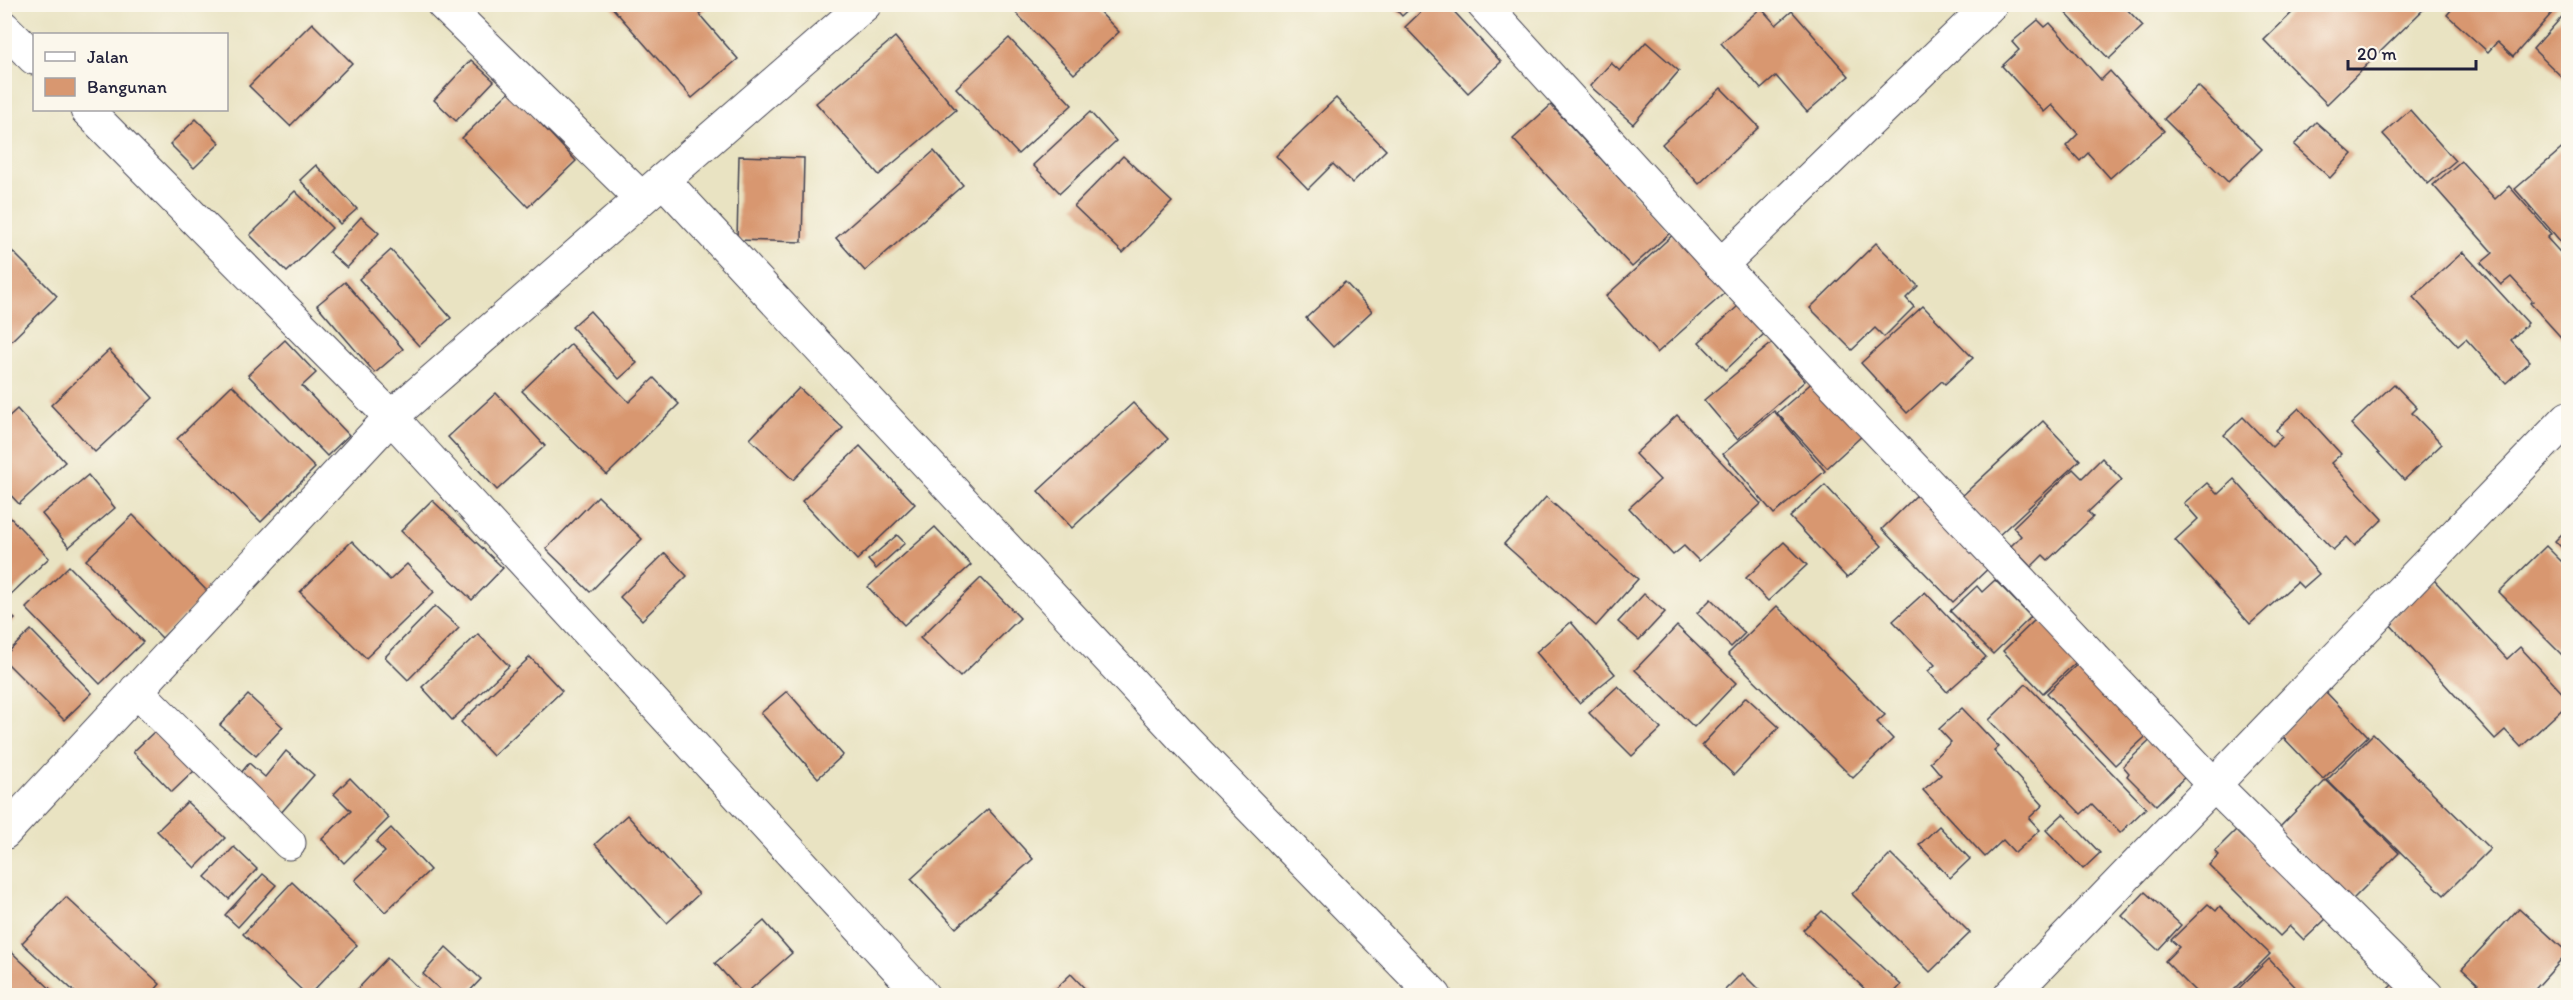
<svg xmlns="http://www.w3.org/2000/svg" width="2573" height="1000" font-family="Itim,sans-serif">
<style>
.building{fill:#d89770}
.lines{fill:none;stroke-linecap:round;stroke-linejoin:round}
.minor-casing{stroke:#403f4f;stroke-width:35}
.minor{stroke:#fff;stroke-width:33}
</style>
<rect width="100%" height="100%" fill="#fbf7ec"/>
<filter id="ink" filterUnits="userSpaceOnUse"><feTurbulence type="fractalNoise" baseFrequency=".0167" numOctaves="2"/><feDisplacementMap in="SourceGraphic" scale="12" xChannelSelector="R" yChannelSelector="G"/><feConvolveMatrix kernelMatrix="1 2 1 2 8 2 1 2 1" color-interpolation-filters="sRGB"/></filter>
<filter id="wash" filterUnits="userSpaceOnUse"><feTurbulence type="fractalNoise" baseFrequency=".008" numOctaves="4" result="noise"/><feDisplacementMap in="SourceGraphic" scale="24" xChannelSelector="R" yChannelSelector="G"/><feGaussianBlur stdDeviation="1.35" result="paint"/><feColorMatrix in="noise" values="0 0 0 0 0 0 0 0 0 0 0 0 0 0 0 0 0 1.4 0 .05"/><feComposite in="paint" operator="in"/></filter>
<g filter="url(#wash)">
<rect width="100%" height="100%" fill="#e9e3c2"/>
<g id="blocks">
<g class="building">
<path d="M 609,4 L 711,4 L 699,14 L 738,59 L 692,98 Z"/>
<path d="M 1025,4 L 1092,4 L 1119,32 L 1074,74 L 1016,13 Z"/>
<path d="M 1391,4 L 1415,4 L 1402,16 Z"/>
<path d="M 1429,4 L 1447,4 L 1501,62 L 1468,93 L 1405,27 Z"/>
<path d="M 2061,4 L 2122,4 L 2143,26 L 2109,59 L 2059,6 Z"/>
<path d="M 2301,4 L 2429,4 L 2327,104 L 2264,40 Z"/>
<path d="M 2456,4 L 2560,4 L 2513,57 L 2497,42 L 2488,52 L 2447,15 Z"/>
<path d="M 1761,8 L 1776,25 L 1792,11 L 1849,76 L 1807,112 L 1776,76 L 1761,89 L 1721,43 Z"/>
<path d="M 2568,10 L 2568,83 L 2533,49 Z"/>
<path d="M 2038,20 L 2045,27 L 2050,23 L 2101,80 L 2110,71 L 2164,131 L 2110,178 L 2088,153 L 2080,161 L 2066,146 L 2078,134 L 2052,105 L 2044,112 L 2002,66 L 2019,50 L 2012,42 Z"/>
<path d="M 312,23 L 352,63 L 290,126 L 249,86 Z"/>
<path d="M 895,37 L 956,110 L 879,175 L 816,103 Z"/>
<path d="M 1009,38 L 1072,105 L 1018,154 L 956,88 Z"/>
<path d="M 1646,42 L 1679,71 L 1633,124 L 1590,86 L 1611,63 L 1620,71 Z"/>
<path d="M 471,60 L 494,81 L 456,121 L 434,100 Z"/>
<path d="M 2198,86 L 2262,149 L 2228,182 L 2164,119 Z"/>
<path d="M 1721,88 L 1759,127 L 1699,184 L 1662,144 Z"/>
<path d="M 510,91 L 576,161 L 528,207 L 462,138 Z"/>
<path d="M 1336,98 L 1386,150 L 1352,183 L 1333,164 L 1308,189 L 1276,156 Z"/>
<path d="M 1551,105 L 1670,233 L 1632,267 L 1513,139 Z"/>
<path d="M 2410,110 L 2455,161 L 2428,184 L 2383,134 Z"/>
<path d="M 1090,112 L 1116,141 L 1060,193 L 1033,165 Z"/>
<path d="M 196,119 L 220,143 L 194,168 L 170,144 Z"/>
<path d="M 2316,122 L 2352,154 L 2330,178 L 2294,145 Z"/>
<path d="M 2566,145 L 2568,148 L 2568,250 L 2515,189 Z"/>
<path d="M 934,151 L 963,185 L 865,271 L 836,238 Z"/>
<path d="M 739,156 L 804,158 L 802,242 L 737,240 Z"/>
<path d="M 1123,156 L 1172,202 L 1123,253 L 1074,206 Z"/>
<path d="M 2461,161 L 2495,199 L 2509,186 L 2551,234 L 2547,238 L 2568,261 L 2568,345 L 2530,303 L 2533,301 L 2511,277 L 2501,285 L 2481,263 L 2493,253 L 2433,185 Z"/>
<path d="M 316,165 L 357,209 L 340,224 L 300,180 Z"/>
<path d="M 295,191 L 332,228 L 287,272 L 250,235 Z"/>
<path d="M 361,217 L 379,233 L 347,268 L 329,252 Z"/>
<path d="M 1677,231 L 1729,289 L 1657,353 L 1606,296 Z"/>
<path d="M 4,243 L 57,296 L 4,348 Z"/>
<path d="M 1876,243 L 1918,286 L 1906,298 L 1914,307 L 1884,337 L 1875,328 L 1852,350 L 1810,308 Z"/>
<path d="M 391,250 L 451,318 L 419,346 L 359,279 Z"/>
<path d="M 2463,252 L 2528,323 L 2511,340 L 2530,361 L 2506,383 L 2466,339 L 2458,346 L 2413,297 Z"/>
<path d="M 345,282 L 403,349 L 375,373 L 317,305 Z"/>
<path d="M 1345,282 L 1372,311 L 1333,347 L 1306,318 Z"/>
<path d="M 1738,306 L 1764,334 L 1726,370 L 1699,342 Z"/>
<path d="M 1923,306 L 1973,358 L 1945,384 L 1942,381 L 1907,413 L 1861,363 Z"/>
<path d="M 590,311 L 637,363 L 619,379 L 572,327 Z"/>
<path d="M 285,340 L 316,373 L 302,386 L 349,435 L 327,456 L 248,375 Z"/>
<path d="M 1772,343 L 1805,381 L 1737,439 L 1704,400 Z"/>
<path d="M 571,344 L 629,402 L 654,378 L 679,404 L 607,475 L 522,391 Z"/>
<path d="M 109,350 L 153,398 L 95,452 L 51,405 Z"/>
<path d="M 1815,380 L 1864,434 L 1827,468 L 1777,413 Z"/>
<path d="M 2394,384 L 2417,408 L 2412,413 L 2442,444 L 2404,480 L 2351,424 Z"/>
<path d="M 232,385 L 315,468 L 261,522 L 177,439 Z"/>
<path d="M 799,388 L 843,428 L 793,480 L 750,439 Z"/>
<path d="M 496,393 L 545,446 L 497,490 L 448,437 Z"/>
<path d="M 1133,403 L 1168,439 L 1072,528 L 1038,491 Z"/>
<path d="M 2299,408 L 2341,454 L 2331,463 L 2383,519 L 2355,546 L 2347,537 L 2333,550 L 2224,435 L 2243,417 L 2272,447 L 2282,437 L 2276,430 Z"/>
<path d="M 17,409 L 65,462 L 19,504 L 4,488 L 4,421 Z"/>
<path d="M 1774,411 L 1825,471 L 1774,514 L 1723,454 Z"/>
<path d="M 1677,415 L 1761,504 L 1699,561 L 1684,546 L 1673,555 L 1629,508 L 1660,480 L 1635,454 Z"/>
<path d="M 2043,421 L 2080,460 L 1998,536 L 1961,497 Z"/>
<path d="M 860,446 L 915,504 L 857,560 L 802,501 Z"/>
<path d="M 2102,458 L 2122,480 L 2088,512 L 2093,517 L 2048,560 L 2043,555 L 2031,567 L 2011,546 L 2021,536 L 2013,527 L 2073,469 L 2082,478 Z"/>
<path d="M 88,475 L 115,508 L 69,547 L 42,514 Z"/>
<path d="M 2234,479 L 2319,574 L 2303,588 L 2297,582 L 2250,624 L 2175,540 L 2198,519 L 2184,503 L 2207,483 L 2218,494 Z"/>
<path d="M 1825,485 L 1882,546 L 1847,578 L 1790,517 Z"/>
<path d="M 1922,490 L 1994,563 L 1953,602 L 1882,529 Z"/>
<path d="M 598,496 L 642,539 L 590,592 L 546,549 Z"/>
<path d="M 1546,497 L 1638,579 L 1596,626 L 1504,544 Z"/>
<path d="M 432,500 L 503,568 L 472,600 L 401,531 Z"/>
<path d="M 4,511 L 49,558 L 8,597 L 4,593 Z"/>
<path d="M 133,515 L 208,592 L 162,638 L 86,560 Z"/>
<path d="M 935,527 L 971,565 L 904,625 L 868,587 Z"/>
<path d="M 2568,528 L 2568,554 L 2555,541 Z"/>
<path d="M 897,535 L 905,543 L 876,569 L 868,560 Z"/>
<path d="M 352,541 L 390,580 L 407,564 L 434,592 L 366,658 L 300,592 Z"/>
<path d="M 1784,542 L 1807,565 L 1768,601 L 1746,578 Z"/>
<path d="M 2546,546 L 2568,568 L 2568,661 L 2499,592 Z"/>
<path d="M 665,553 L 687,576 L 642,620 L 620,597 Z"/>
<path d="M 69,566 L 143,642 L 100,684 L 26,608 Z"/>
<path d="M 981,578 L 1020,618 L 960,677 L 920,638 Z"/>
<path d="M 1995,580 L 2031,617 L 1993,654 L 1950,611 L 1977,586 L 1982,592 Z"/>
<path d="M 2434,580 L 2507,659 L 2520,647 L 2568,699 L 2568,704 L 2521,747 L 2505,730 L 2495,739 L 2388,622 Z"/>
<path d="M 1925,592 L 1986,657 L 1947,692 L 1928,671 L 1935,665 L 1893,621 Z"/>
<path d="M 1644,594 L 1665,612 L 1639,640 L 1618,622 Z"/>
<path d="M 1711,599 L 1745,633 L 1731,647 L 1697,613 Z"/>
<path d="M 435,606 L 459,628 L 408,680 L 385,657 Z"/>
<path d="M 1777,606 L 1885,715 L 1877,722 L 1893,739 L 1853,778 L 1728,654 Z"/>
<path d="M 4,609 L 15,619 L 4,629 Z"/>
<path d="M 2036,619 L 2085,654 L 2043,693 L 2003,651 Z"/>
<path d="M 1571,622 L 1615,674 L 1579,703 L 1536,652 Z"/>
<path d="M 1677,626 L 1736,683 L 1694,727 L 1635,670 Z"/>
<path d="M 31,630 L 92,693 L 64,720 L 4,660 L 4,656 Z"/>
<path d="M 478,634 L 509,666 L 452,720 L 422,687 Z"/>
<path d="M 2088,654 L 2156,727 L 2115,765 L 2047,693 Z"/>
<path d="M 530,657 L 562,691 L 493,756 L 461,722 Z"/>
<path d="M 2026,684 L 2146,808 L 2120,833 L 2092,804 L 2081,814 L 1989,720 Z"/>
<path d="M 1618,686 L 1661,729 L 1632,756 L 1589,713 Z"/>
<path d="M 787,691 L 843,755 L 818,778 L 761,713 Z"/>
<path d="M 2325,691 L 2368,736 L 2323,779 L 2280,734 Z"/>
<path d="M 248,695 L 283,727 L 256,756 L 220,725 Z"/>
<path d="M 1746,697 L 1779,727 L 1734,775 L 1702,745 Z"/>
<path d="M 1962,708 L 1999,747 L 1994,751 L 2043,805 L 2029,818 L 2040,830 L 2015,853 L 2003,840 L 1985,857 L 1923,790 L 1941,775 L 1930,762 L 1951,742 L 1939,729 Z"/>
<path d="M 155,731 L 194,771 L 172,792 L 133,752 Z"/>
<path d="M 2159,732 L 2193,769 L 2156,805 L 2127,776 L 2129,773 L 2123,766 Z"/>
<path d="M 2373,734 L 2490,849 L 2444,895 L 2327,780 Z"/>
<path d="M 286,751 L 314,775 L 280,814 L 237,778 L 249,763 L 265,777 Z"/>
<path d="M 350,778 L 389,818 L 344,863 L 322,839 L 351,811 L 334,794 Z"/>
<path d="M 2326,780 L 2399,853 L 2351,901 L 2278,829 Z"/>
<path d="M 187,802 L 225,838 L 195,868 L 157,831 Z"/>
<path d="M 988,809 L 1033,859 L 956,928 L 911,879 Z"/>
<path d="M 2063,814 L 2100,853 L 2083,869 L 2046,830 Z"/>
<path d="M 627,815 L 699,894 L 667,923 L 595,844 Z"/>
<path d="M 1939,826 L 1970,859 L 1950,878 L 1919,845 Z"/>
<path d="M 2239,827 L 2328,917 L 2304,940 L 2290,926 L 2280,936 L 2209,865 L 2219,855 L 2215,851 Z"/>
<path d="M 391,828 L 430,870 L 385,912 L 355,880 L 385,852 L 376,842 Z"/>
<path d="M 234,847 L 257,869 L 229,899 L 205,877 Z"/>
<path d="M 1891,854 L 1970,933 L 1930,972 L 1852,894 Z"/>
<path d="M 263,874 L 276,885 L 238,927 L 225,915 Z"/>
<path d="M 292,882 L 357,945 L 308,996 L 243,934 Z"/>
<path d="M 2145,892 L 2181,925 L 2158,950 L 2122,916 Z"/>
<path d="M 66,897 L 160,984 L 150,996 L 79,996 L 22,943 Z"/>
<path d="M 2208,904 L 2216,911 L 2220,906 L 2270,954 L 2228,996 L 2200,996 L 2165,961 L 2179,947 L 2171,940 Z"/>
<path d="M 2519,908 L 2568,953 L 2529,996 L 2475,996 L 2471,991 L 2478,984 L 2462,969 Z"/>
<path d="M 1822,911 L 1901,985 L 1891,996 L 1872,996 L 1803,930 Z"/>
<path d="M 764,921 L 792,953 L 744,995 L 715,963 Z"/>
<path d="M 4,945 L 58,996 L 4,996 Z"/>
<path d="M 446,947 L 481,979 L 465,996 L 447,996 L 423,974 Z"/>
<path d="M 387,958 L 426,996 L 351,996 Z"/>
<path d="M 2269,959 L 2304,996 L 2231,996 Z"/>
<path d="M 1742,973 L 1765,996 L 1719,996 Z"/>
<path d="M 1071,974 L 1092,996 L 1048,996 Z"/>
<path d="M 2401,976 L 2421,996 L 2381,996 Z"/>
</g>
</g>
</g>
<g filter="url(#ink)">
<use href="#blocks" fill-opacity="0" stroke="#403f4f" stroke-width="1.5"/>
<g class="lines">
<g class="minor-casing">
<g id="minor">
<path d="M 443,4 L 641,198"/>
<path d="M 1483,4 L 1721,265 L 2214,785 L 2427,996"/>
<path d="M 4,28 L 34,58"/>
<path d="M 87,110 L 391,417 L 923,996"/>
<path d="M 663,180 L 1185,740 L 1435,996"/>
<path d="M 1721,265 L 1991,4"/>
<path d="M 136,690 L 289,843"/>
<path d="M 4,833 L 391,417 L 865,4"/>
<path d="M 2010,996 L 2568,418"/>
</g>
</g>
<use href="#minor" class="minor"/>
</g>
</g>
<rect width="2573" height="1000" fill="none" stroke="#fbf7ec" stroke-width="24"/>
<rect x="33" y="33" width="195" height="78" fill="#fbf7ec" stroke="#a4a2a5" stroke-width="1.5"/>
<rect x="45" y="52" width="30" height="9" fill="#ffffff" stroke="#a4a2a5" stroke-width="1.5"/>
<text x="87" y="63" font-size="18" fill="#22223b">Jalan</text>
<rect x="45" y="78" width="30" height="18" fill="#d89770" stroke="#a4a2a5" stroke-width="1.5"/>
<text x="87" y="93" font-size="18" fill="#22223b">Bangunan</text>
<path d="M2348 60v9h128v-9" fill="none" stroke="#22223b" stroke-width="3"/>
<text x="2357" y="60" font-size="18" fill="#22223b" stroke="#fbf7ec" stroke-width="4.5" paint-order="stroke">20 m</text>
</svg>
